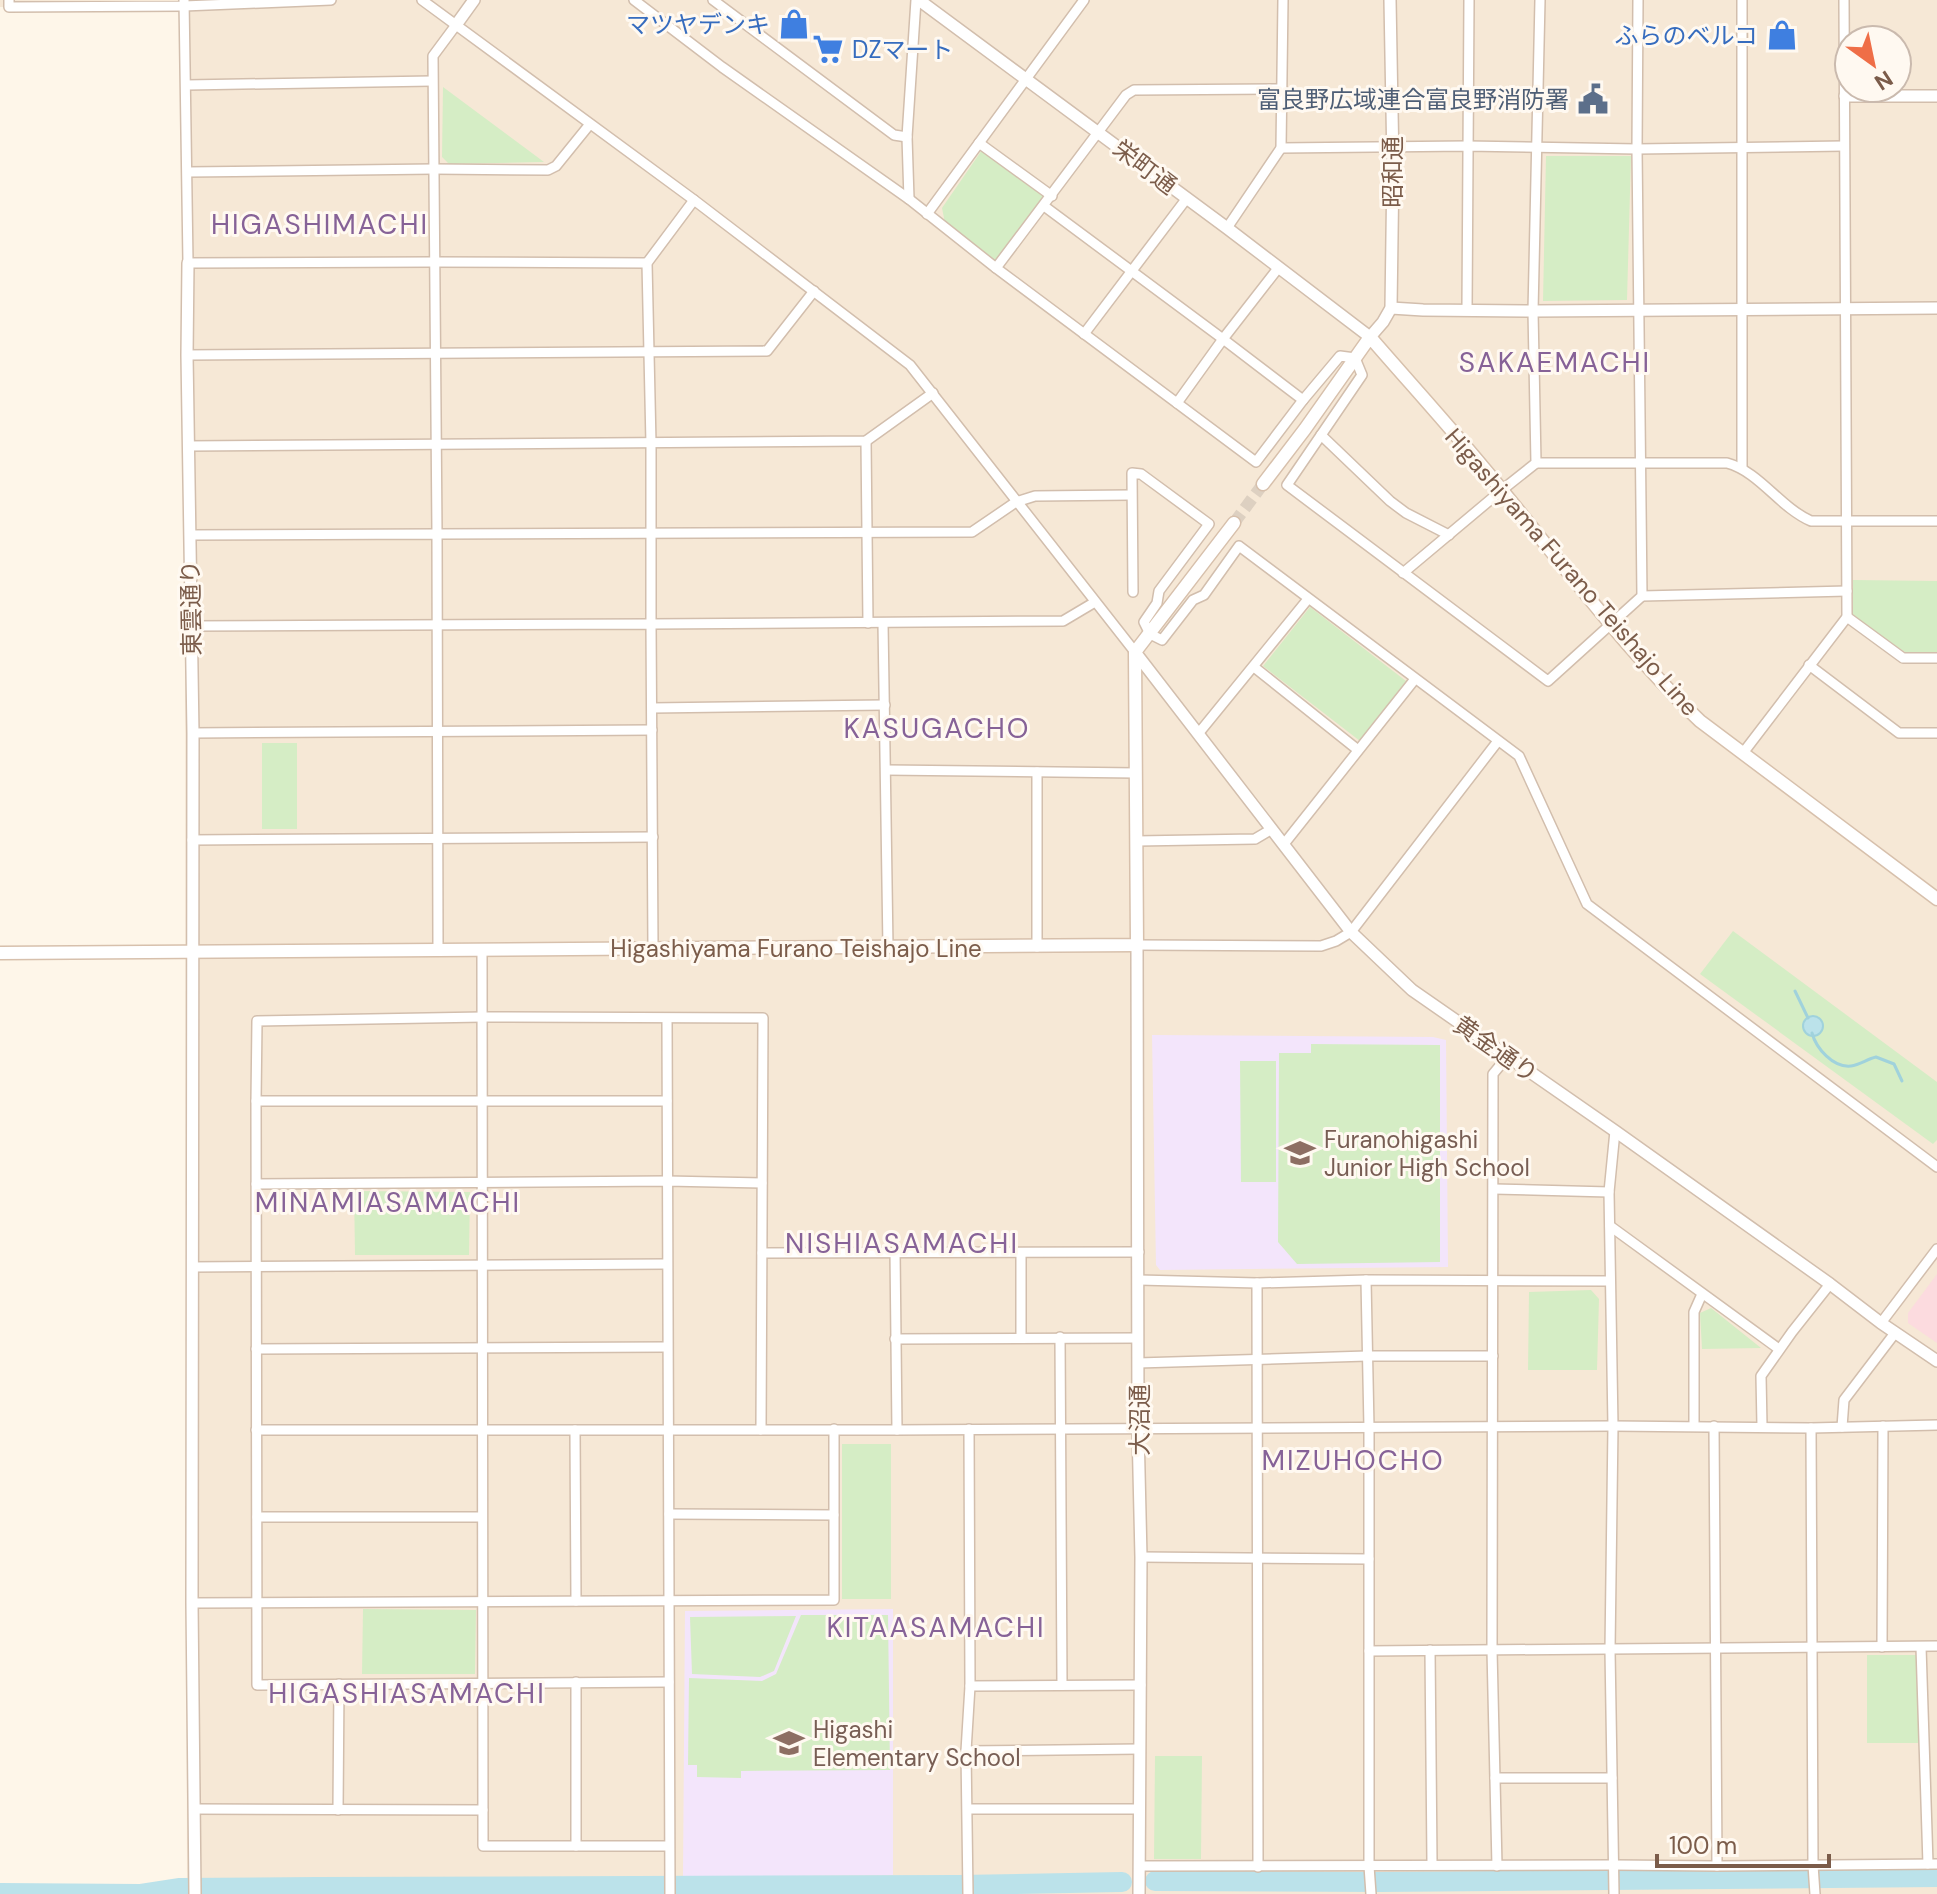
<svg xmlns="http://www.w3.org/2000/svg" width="1937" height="1894" font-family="'DM Sans','Noto Sans JP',sans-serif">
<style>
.residential{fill:#f6e8d6;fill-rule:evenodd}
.education{fill:#f3e5fb}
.medical{fill:#fcdbdf}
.green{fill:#d5edc5}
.water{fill:#bbe2ea;stroke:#a0d2dc;stroke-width:2}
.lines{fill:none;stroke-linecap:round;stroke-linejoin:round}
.stream{stroke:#a0d2dc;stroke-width:3}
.river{stroke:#bbe2ea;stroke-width:20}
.secondary-tunnel{stroke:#ddd0c1;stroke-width:12;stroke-dasharray:12 6;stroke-linecap:butt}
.minor-casing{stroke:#d2bead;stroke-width:12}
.tertiary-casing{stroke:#d2bead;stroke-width:14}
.secondary-casing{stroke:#d7c0ac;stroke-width:15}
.minor{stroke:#fff;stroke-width:9}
.tertiary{stroke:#fff;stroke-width:11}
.secondary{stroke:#fff;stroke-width:12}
.labels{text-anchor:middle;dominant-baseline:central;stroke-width:6;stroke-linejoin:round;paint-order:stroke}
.shop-label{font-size:24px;fill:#366cbe;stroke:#fff9f1;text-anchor:end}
.service-label{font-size:24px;fill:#4e5e75;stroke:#fff9f1;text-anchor:end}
.street-label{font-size:24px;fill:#7b5c4a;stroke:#fff9f1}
.education-label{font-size:24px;fill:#785e54;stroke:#fff9f1;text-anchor:start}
.quarter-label{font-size:28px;letter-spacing:2px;fill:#866297;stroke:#fff9f1}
</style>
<rect width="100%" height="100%" fill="#fef6e9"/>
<path class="residential" d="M 0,0 L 1937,0 L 1937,1894 L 187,1894 L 184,7 L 0,7 ZM 1849,40 L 1897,40 L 1897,88 L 1849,88 Z"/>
<g class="education">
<path d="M 1152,1035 L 1433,1037 L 1446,1040 L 1448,1267 L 1160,1270 L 1156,1265 Z"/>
<path d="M 893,1609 L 893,1875 L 683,1877 L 685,1611 Z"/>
</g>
<path class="medical" d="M 1937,1274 L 1937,1343 L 1908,1323 L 1908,1313 Z"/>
<g class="green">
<path d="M 443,87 L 544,162 L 449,164 L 442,157 Z"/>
<path d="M 982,150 L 1044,197 L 995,261 L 945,223 L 942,208 Z"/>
<path d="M 1546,156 L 1631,156 L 1627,300 L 1543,301 Z"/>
<path d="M 1853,580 L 1937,581 L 1937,652 L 1905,652 L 1853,617 Z"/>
<path d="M 1310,607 L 1406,681 L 1360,741 L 1263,666 Z"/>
<rect x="262" y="743" width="35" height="86"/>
<path d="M 1733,931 L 1937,1082 L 1937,1140 L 1933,1144 L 1700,974 Z"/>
<path d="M 1311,1044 L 1440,1045 L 1440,1262 L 1297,1264 L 1278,1242 L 1279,1053 L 1311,1053 Z"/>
<path d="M 1240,1061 L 1276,1061 L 1276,1182 L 1241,1182 Z"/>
<path d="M 354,1191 L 470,1192 L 469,1255 L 355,1255 Z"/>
<path d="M 1591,1290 L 1599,1299 L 1597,1370 L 1528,1370 L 1529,1292 Z"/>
<path d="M 1711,1308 L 1761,1348 L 1702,1349 L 1700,1313 Z"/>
<rect x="842" y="1444" width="49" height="155"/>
<path d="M 363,1609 L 476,1610 L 475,1674 L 362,1674 Z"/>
<path d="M 801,1615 L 888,1615 L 890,1770 L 741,1771 L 741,1778 L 697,1777 L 697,1765 L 688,1765 L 689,1678 L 762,1681 L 776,1674 Z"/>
<path d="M 796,1616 L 774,1671 L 760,1677 L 692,1674 L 690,1617 Z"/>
<rect x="1867" y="1655" width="51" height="88"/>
<path d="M 1155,1756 L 1202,1756 L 1201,1859 L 1154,1859 Z"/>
</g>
<circle class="water" cx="1813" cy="1026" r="10"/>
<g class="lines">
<g class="stream">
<path d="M 1795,991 L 1808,1018"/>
<path d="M 1812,1033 C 1816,1048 1833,1068 1851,1066 C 1860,1065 1867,1059 1876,1057 L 1894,1064 L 1902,1081"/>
</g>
<g class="river">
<path d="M 1155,1881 L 1380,1882 L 1937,1877"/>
<path d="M 0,1893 L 141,1894 L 180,1888 L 317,1887 L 959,1885 L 1122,1882"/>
</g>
<path class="secondary-tunnel" d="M 1234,523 L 1263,484"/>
<g class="minor-casing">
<g id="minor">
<path d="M 9,0 L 9,7 L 184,6 L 331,0"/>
<path d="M 184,0 L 188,263 L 433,262 L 647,263"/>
<path d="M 422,0 L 694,200 L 910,365 L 1135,652"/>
<path d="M 634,0 L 722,67 L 909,199 L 996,268 L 1256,462 L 1303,400 L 1340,356 L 1355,358 L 1362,375 L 1287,485 L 1548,681 L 1642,596 L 1637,149 L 1638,0"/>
<path d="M 713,0 L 894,135 L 907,137"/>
<path d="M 456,25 L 433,56 L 437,534 L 972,532 L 1016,502 L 1035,496 L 1131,495"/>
<path d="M 187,85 L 432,81"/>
<path d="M 979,143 L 1052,196"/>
<path d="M 1281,148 L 1467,146 L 1637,149 L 1844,146"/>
<path d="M 188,172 L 434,169 L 548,170 L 556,166 L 590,124"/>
<path d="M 909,199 L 907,137 L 916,0"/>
<path d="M 694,200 L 647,263 L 651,444 L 651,624 L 1063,621 L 1095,602"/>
<path d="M 1044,206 L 1223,339 L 1303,400"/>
<path d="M 927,214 L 1084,0"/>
<path d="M 1227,228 L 1281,148 L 1283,0"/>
<path d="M 996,268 L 1126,95 L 1134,90 L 1282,89"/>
<path d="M 1467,309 L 1469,0"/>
<path d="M 1084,334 L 1187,198"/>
<path d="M 187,355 L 767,351 L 814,291"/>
<path d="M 1177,403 L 1223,339 L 1279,267"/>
<path d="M 1321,435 L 1390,501 L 1406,513 L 1449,535"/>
<path d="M 866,441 L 868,623"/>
<path d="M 188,446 L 866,441 L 933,393"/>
<path d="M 1536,463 L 1727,463 C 1760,472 1779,507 1811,521 L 1937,521"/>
<path d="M 1742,468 L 1742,0"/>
<path d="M 191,535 L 437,534 L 438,949"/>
<path d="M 1403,573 L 1502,490 L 1536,463 L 1533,311 L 1540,0"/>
<path d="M 1133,592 L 1132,473 L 1141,474 L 1209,524 L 1159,591 L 1157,603 L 1144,622 L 1150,634 L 1162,640 L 1193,600 L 1204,595 L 1239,546 L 1519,756 L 1587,904 L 1937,1167"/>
<path d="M 1642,596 L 1847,591"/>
<path d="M 1847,617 L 1903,658 L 1937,658"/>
<path d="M 883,623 L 888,948"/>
<path d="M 191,626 L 651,624 L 653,948"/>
<path d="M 1809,665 L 1899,733 L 1937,733"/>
<path d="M 1254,667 L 1358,750"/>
<path d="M 652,708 L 885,705"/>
<path d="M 193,733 L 652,730"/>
<path d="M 1198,734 L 1308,599"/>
<path d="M 1743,753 L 1847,617 L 1844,0"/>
<path d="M 886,770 L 1136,773"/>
<path d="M 1037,772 L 1037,947"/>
<path d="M 192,840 L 653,837"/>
<path d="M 1137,841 L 1255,839 L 1272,829"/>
<path d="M 1284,844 L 1415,679"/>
<path d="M 1137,945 L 1321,946 L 1336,941 L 1351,932 L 1498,741"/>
<path d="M 482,949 L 483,1846 L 669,1846"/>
<path d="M 667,1019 L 670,1894"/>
<path d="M 256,1101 L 667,1101"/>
<path d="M 256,1184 L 667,1181 L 762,1183"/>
<path d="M 1494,1189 L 1609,1192"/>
<path d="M 1610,1226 L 1779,1349"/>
<path d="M 895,1251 L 897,1430"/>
<path d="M 762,1253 L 1139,1252"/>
<path d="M 192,1267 L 667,1264"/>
<path d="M 1139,1280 L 1257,1283 L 1366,1280 L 1609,1281"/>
<path d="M 1366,1280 L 1369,1428 L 1369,1866 L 1371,1894"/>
<path d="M 1257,1283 L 1258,1867"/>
<path d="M 1881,1323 L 1937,1249"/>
<path d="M 1021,1337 L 1021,1253"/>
<path d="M 1060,1337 L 1062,1685"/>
<path d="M 895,1339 L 1138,1338"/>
<path d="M 256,1349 L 667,1347"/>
<path d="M 1138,1363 L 1367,1356 L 1493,1356"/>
<path d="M 1694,1426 L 1694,1312 L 1702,1294"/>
<path d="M 1714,1426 L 1717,1866"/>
<path d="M 1762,1426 L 1761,1376 L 1792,1332 L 1830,1284"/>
<path d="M 1842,1427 L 1844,1400 L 1895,1333"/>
<path d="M 1811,1428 L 1813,1865 L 1815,1894"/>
<path d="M 256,1430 L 897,1430 L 1613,1426 L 1811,1428 L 1937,1425"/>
<path d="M 575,1430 L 576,1601"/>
<path d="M 669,1514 L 834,1515"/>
<path d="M 257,1517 L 482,1517"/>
<path d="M 1141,1557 L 1369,1559"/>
<path d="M 192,1603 L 834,1600 L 834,1429"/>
<path d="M 1882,1647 L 1883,1426"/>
<path d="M 1921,1647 L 1928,1864"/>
<path d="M 1430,1650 L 1432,1862"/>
<path d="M 1369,1651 L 1937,1646"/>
<path d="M 669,1682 L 257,1685 L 256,1101 L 257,1021 L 483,1017 L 763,1018 L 761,1430"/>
<path d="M 970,1686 L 1141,1685"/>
<path d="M 966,1751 L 1140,1749"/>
<path d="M 1495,1778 L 1612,1778"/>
<path d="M 194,1809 L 483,1810"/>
<path d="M 968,1809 L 1139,1809"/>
<path d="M 338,1810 L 339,1684"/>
<path d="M 576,1846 L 576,1682"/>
<path d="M 1140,1866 L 1614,1865 L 1717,1866 L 1937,1864"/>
<path d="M 1497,1866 L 1492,1650 L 1493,1074 L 1507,1057"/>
<path d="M 968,1894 L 966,1751 L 970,1686 L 969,1429"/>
<path d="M 1614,1894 L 1610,1650 L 1613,1426 L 1609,1192 L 1615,1131"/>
</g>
</g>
<g class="tertiary-casing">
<g id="tertiary">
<path d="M 919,0 L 1227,228 L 1370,337 L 1383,322 L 1391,308 L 1393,165 L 1390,0"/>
<path d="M 456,25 L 474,0"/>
<path d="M 1845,96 L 1937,96"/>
<path d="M 188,263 L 187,355 L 193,733 L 192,1603 L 195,1894"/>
<path d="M 1391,308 L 1423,310 L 1533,311 L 1937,308"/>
<path d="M 1135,652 L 1351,932 L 1412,990 L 1615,1131 L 1830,1284 L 1881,1323 L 1937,1361"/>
<path d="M 1137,945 L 1138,1429 L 1141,1557 L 1139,1894"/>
</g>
</g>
<g class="secondary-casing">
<g id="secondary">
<path d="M 1263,484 L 1305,429 L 1370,337 C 1415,389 1462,440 1505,494 C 1568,571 1628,652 1700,721 L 1937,899"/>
<path d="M 0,953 L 1137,945 L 1135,652 L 1234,523"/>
</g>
</g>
<use href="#minor" class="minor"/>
<use href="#tertiary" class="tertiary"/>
<use href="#secondary" class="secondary"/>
</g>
<defs>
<g id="shop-bare" transform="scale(2.4)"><path d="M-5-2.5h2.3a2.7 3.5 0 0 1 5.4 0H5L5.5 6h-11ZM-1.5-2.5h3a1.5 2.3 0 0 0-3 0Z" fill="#3f7fe0" stroke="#fff9f1" stroke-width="2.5" paint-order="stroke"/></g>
<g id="supermarket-bare" transform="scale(2.4)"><path d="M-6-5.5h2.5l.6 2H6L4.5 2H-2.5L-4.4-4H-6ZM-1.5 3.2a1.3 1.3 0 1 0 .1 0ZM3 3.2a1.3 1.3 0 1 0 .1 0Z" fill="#3f7fe0" stroke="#fff9f1" stroke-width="2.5" paint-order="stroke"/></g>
<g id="civic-bare" transform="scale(2.4)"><path d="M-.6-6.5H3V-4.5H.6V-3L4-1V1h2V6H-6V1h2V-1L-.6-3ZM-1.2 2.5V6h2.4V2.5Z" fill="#5c6f8a" stroke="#fff9f1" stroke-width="2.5" paint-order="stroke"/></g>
<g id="school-bare" transform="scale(2.4)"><path d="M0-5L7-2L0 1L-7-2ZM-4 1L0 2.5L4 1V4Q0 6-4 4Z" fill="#8d6e63" stroke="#fff9f1" stroke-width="2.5" paint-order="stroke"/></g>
</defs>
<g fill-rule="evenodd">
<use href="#shop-bare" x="794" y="24"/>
<use href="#shop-bare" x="1782" y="35"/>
<use href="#supermarket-bare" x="828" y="49"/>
<use href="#civic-bare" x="1593" y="99"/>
<use href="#school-bare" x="1300" y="1153"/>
<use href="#school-bare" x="789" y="1743"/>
</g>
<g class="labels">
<g class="shop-label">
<text x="770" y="24">マツヤデンキ</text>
<text x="1758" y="35">ふらのベルコ</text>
<text x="852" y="49" text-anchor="start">DZマート</text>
</g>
<g class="service-label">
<text x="1569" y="99">富良野広域連合富良野消防署</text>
</g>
<g class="street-label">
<text transform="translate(1145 167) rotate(37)">栄町通</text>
<text transform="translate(1392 172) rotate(-90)">昭和通</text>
<text transform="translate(1572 572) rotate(49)">Higashiyama Furano Teishajo Line</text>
<text transform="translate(191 608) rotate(-91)">東雲通り</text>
<text x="796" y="948">Higashiyama Furano Teishajo Line</text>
<text transform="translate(1496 1049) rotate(35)">黄金通り</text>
<text transform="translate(1139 1420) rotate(-90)">大沼通</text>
</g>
<g class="education-label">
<text x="1324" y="1139">Furanohigashi<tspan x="1324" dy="28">Junior High School</tspan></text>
<text x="813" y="1729">Higashi<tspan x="813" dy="28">Elementary School</tspan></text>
</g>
<g class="quarter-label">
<text x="320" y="224">HIGASHIMACHI</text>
<text x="1555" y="362">SAKAEMACHI</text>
<text x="937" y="728">KASUGACHO</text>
<text x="388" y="1202">MINAMIASAMACHI</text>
<text x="902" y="1243">NISHIASAMACHI</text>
<text x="1353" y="1460">MIZUHOCHO</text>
<text x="936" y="1627">KITAASAMACHI</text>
<text x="407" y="1693">HIGASHIASAMACHI</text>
</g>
</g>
<g transform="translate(1873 64) rotate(147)"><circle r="38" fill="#fff9f1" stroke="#cabaae" stroke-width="2"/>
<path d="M0-6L14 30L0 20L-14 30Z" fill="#ef6e47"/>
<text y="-12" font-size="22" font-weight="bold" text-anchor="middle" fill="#7b5c4a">N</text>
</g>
<path d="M1657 1854v12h172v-12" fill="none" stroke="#7b5c4a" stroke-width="4"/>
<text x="1669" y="1854" font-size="24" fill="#7b5c4a" stroke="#fff9f1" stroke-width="6" paint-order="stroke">100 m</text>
</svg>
